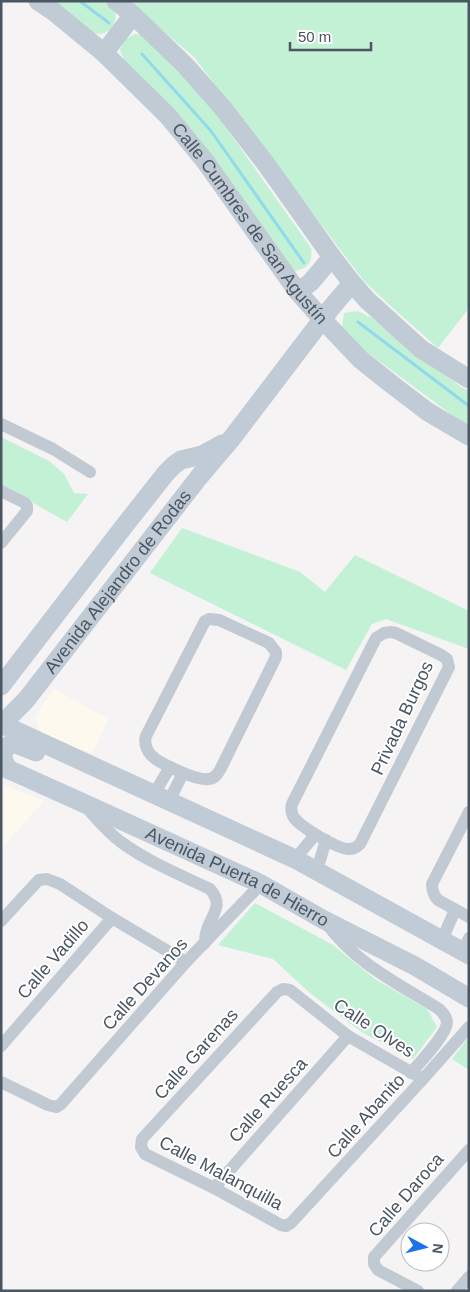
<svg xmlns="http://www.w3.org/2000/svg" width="470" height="1292" font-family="Arial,sans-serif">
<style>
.commercial{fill:#fdf9ef}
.green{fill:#c3f1d5}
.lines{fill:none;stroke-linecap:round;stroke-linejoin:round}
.stream{stroke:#90daee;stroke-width:3}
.street{stroke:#c1cad2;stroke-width:12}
.secondary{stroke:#c1cbd6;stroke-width:19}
.labels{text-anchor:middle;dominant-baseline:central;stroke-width:4;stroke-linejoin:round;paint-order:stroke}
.street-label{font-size:18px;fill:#4a5661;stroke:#fff}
</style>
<rect width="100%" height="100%" fill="#f5f3f3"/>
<g class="commercial">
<path d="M 54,689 L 109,719 L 93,753 L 79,749 L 47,737 L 39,729 L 35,718 L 42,705 Z"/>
<path d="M 1,783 L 44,801 L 1,849 Z"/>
</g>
<g class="green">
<path d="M 49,1 L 106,1 C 110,4 114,8 115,13 C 118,24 108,35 98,34 C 87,33 59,9 49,1 Z"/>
<path d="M 128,1 L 469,1 L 469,308 L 438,348 L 395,310 L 364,281 L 194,57 Z"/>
<path d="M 135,34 L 143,35 L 196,85 L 311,248 C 313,263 308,269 293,271 L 124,60 L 120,50 L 124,40 Z"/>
<path d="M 358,311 L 372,318 L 461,387 L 469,391 L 469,427 L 463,423 L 341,333 L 344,313 Z"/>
<path d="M 1,437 L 49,461 L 64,474 L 74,493 L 88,494 L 67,522 L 1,485 Z"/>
<path d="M 182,528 L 300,572 L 325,592 L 355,555 L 469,611 L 469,649 L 386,619 L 372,624 L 346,670 L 150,573 Z"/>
<path d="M 255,903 L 333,945 L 375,979 L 427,1009 L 437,1027 L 413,1059 L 363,1033 L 311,994 L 273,959 L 218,945 Z"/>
<path d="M 469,1037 L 469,1070 L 452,1059 Z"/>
</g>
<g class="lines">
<g class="stream">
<path d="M 80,1 L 109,23"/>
<path d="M 142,54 L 211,131 L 304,263"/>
<path d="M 358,322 L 469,406"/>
</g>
<g class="street">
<path d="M 1,424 L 53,449 L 90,472"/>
<path d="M 1,491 L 25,503 L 27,506 L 27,511 L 1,543"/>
<path d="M 209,619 L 219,620 L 269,643 L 276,652 L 276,657 L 220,770 C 217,775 214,779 208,779 C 197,781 158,763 151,755 C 146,749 144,743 146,736 L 205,621 Z"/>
<path d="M 391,632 L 396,633 L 441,655 L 447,659 L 449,667 L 360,844 C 357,847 354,849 350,849 C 339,850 298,826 293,816 C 291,812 291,808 292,804 L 376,638 L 384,633 Z"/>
<path d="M 154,794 L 170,767"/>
<path d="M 169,801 L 183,773"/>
<path d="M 86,807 C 97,819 107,832 121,842 C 148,862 181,875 210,889 C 223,904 214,912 208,927 C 206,932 205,937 205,943"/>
<path d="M 469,812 L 432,884 C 432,890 433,895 438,900 L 469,917"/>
<path d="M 295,859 L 315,835"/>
<path d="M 317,870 L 326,840"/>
<path d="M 1,921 L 35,884 L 39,880 L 47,879 L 60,884 L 112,918 L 186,962"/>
<path d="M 327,924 C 355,963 399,984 439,1009 C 443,1013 447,1017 447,1023 C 446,1035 420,1062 411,1073"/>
<path d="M 442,940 L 455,910"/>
<path d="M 463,951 L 469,938"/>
<path d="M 1,1046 L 112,918"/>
<path d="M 423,1079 L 348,1036 L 290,990 L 283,989 L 277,992 L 142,1139 L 141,1147 L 145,1154 L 214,1188 L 281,1225 L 286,1226 L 291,1223 L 423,1079 L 469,1027"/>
<path d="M 1,1082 L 48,1105 L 56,1107 L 61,1104 L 186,962 L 261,884"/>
<path d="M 214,1188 L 348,1036"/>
<path d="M 418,1291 L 378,1270 L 374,1264 L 374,1257 L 469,1150"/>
<path d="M 457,1291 L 469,1277"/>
</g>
<g class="secondary">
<path id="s1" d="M 38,1 L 53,11 L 104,53 L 168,116 L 205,161 L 298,292 L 322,319 L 360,359 L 390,383 L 428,412 L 469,436"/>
<path d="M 116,1 L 133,15 L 185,65 L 222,107 L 266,164 L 332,257 L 352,283 L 367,300 L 421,349 L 469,379"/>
<path d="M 104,53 L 133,15"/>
<path d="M 298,292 L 311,282 L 332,257"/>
<path d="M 1,686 L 125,525 L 166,473 L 174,465 L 181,460 L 202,455 L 222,444"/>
<path d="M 1,724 L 295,859 L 469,955"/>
<path id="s2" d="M 1,725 L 26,700 L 199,477 L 232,438 L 331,308 L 352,283"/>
<path id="s3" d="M 1,766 L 81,802 L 261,884 L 324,920 L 415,966 L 469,998"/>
<path d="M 9,770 C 1,759 0,749 13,743 L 36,752"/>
</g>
</g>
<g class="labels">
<g class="street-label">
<text stroke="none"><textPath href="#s1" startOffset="309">Calle Cumbres de San Agustín</textPath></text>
<text stroke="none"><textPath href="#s2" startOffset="185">Avenida Alejandro de Rodas</textPath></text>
<text transform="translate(402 718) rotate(-65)">Privada Burgos</text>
<text stroke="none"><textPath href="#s3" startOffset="261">Avenida Puerta de Hierro</textPath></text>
<text transform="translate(53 959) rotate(-49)">Calle Vadillo</text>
<text transform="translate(145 984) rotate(-48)">Calle Devanos</text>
<text transform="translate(374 1028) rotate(33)">Calle Olves</text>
<text transform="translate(196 1054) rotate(-48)">Calle Garenas</text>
<text transform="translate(268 1100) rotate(-48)">Calle Ruesca</text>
<text transform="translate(366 1116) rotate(-48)">Calle Abanito</text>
<text transform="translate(221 1173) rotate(28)">Calle Malanquilla</text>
<text transform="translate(406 1195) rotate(-49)">Calle Daroca</text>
</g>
</g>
<rect width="470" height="1292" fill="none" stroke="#4a5661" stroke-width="5"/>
<g transform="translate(425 1247) rotate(97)"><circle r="24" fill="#ffffff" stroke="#b7bbc0"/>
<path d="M0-4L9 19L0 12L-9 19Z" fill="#1a73e8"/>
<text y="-8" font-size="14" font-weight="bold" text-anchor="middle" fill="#4a5661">N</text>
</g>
<path d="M290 42v8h81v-8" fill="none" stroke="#4a5661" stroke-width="2.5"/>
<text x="298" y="42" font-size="15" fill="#4a5661" stroke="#ffffff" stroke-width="4" paint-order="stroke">50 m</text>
</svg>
